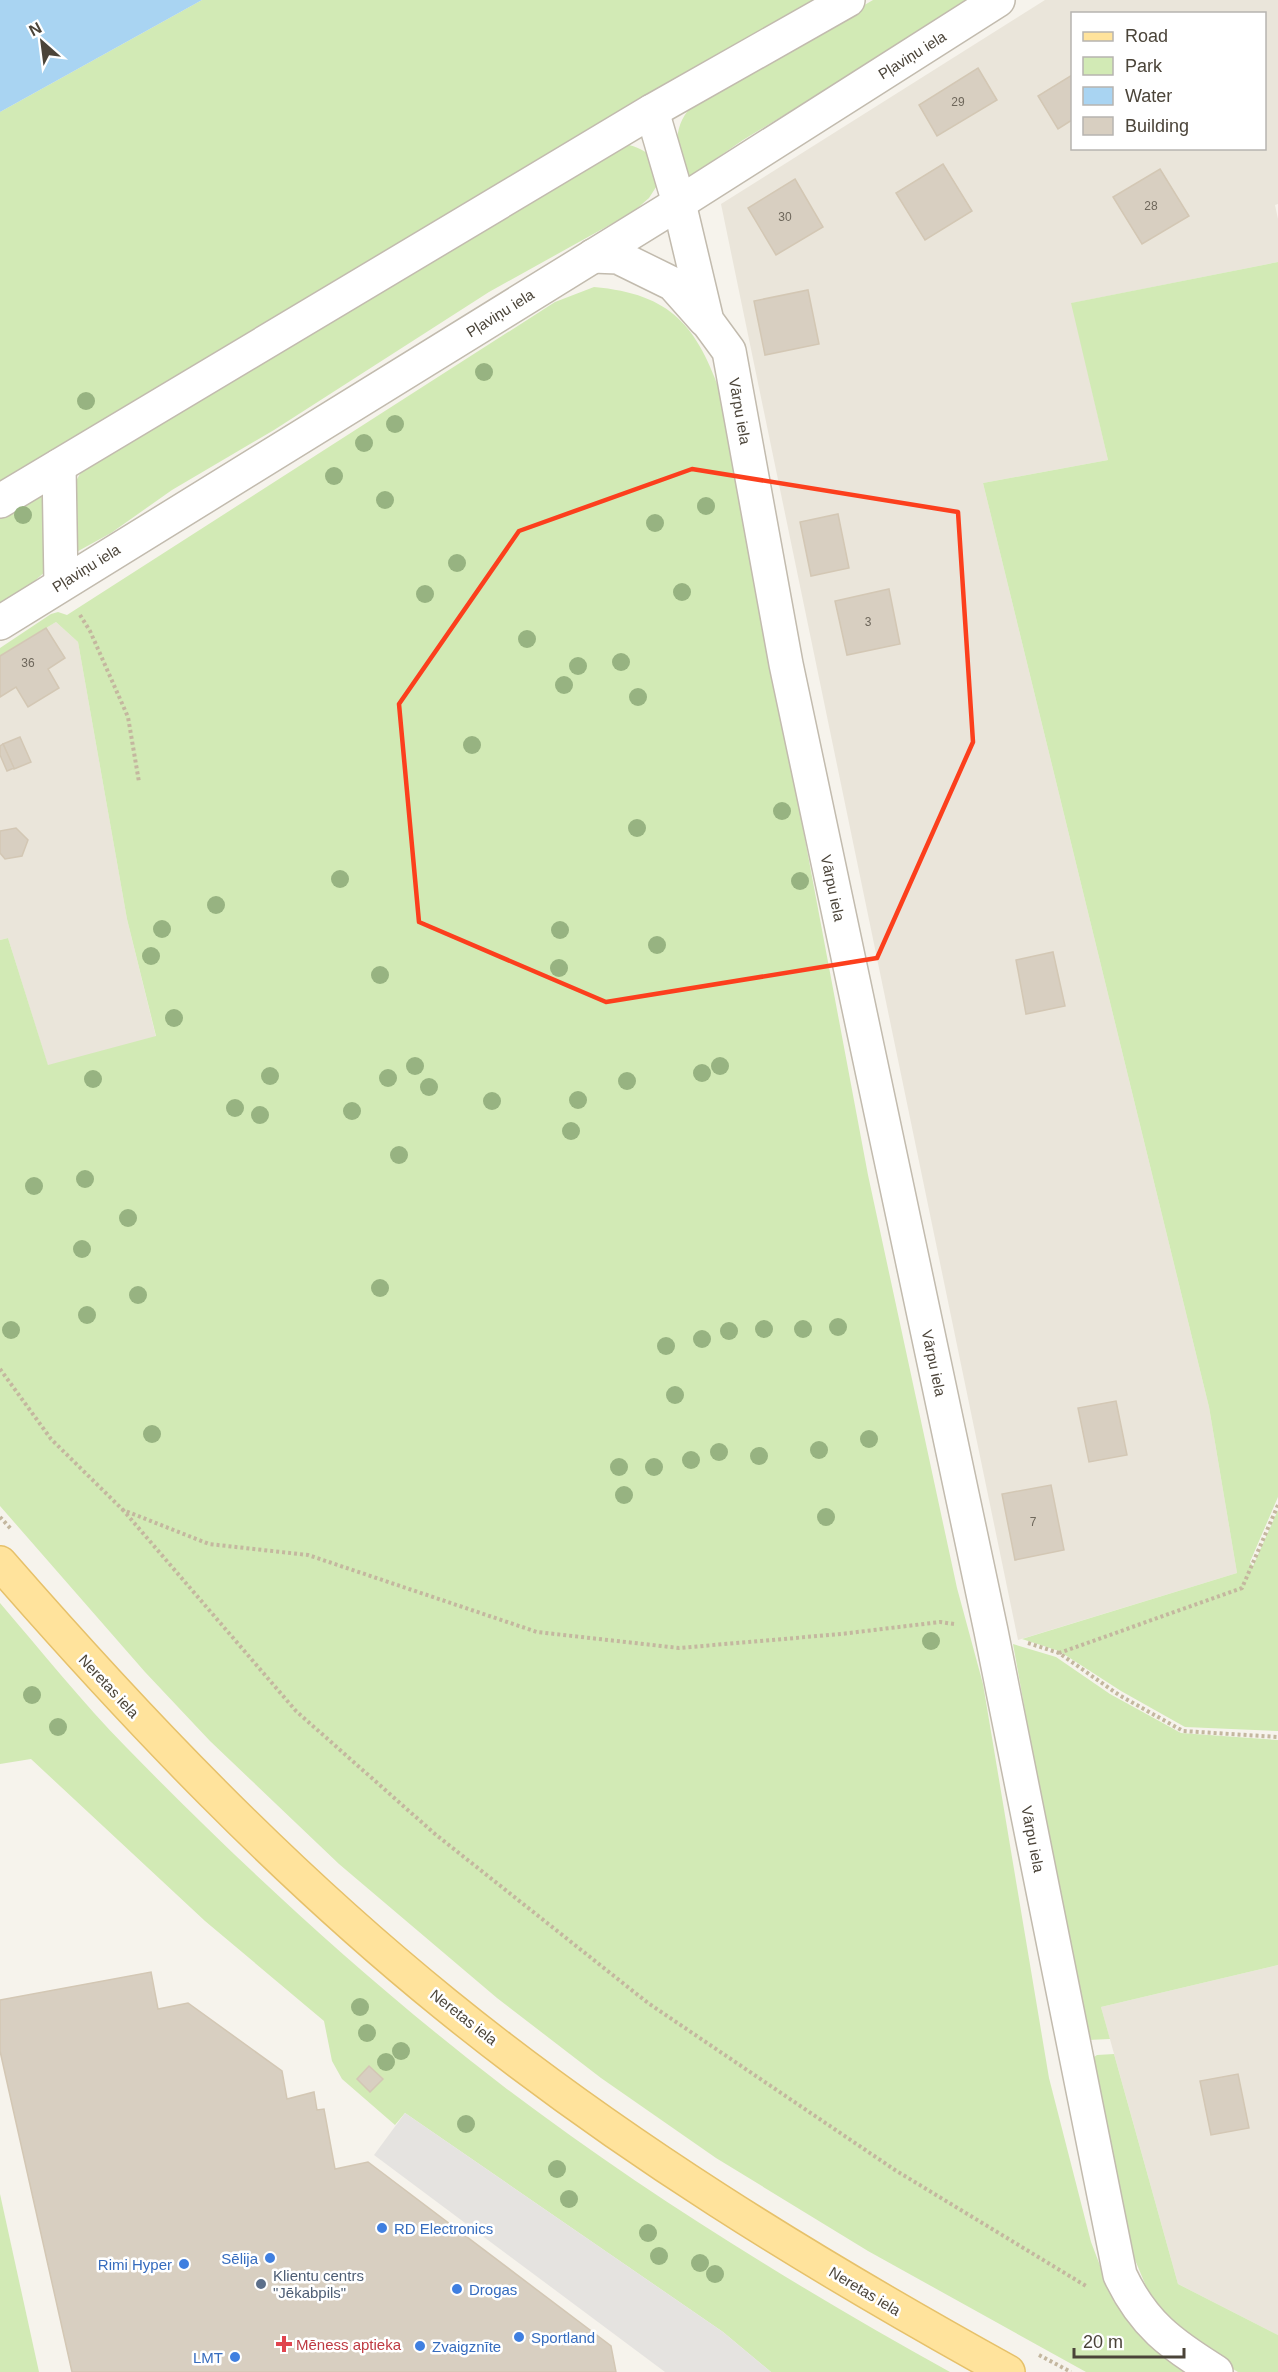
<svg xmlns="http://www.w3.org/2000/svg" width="1278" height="2372" font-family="Arial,sans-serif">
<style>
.residential{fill:#eae5da;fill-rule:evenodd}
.green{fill:#d2eab5}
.parking{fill:#e5e3e0}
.water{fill:#a9d4f2}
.building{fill:#d8cfc1;stroke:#d3c7b4;stroke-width:1.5}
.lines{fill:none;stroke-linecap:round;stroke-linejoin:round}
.minor-casing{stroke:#c2bbae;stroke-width:36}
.major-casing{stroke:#e6c16a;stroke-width:36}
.path{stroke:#c4b79f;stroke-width:4;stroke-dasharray:3 3;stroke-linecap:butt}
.minor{stroke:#fff;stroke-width:33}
.major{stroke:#ffe39c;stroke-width:33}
.tree{fill:#97b381}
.marked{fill:none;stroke:#fc3f1d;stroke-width:4.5;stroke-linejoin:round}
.shop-dot{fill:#3f7fe0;stroke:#fff;stroke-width:2}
.service-dot{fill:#5c6f8a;stroke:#fff;stroke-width:2}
.health-dot{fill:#e0444e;stroke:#fff;stroke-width:2}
.labels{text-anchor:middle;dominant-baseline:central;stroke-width:5;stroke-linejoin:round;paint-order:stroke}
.number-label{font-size:12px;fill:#6e675b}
.street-label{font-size:15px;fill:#4b4439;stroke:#fff}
.shop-label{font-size:15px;fill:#366cbe;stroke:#fff;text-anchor:start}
.service-label{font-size:15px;fill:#4e5e75;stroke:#fff;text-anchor:start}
.health-label{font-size:15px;fill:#be3a42;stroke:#fff;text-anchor:start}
</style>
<rect width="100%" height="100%" fill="#f6f3ec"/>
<g class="residential">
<path d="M 1045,0 L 1278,0 L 1278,204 L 1275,205 L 1278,219 L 1278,262 L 1072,303 L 1108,460 L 983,483 L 1209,1407 L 1237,1573 L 1018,1640 L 721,204 ZM 1072,14 L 1264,14 L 1264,148 L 1072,148 Z"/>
<path d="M 56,622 L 78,642 L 127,919 L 156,1037 L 48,1066 L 8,938 L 0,940 L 0,656 Z"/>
<path d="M 1278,1965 L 1278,2335 L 1178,2284 L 1101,2007 Z"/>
</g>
<g class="green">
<path d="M 202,0 L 829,0 L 0,485 L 0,112 Z"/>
<path d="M 873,0 L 973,0 L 743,140 L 691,176 L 685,177 C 674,153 673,126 691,107 Z"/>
<path d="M 629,145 C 654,152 653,160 658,184 L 649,198 L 633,212 L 489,292 L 274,430 L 172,490 L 111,533 L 71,555 L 74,485 L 83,468 L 604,155 Z"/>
<path d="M 1278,262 L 1278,1497 L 1250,1562 L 1253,1566 L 1278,1510 L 1278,1731 L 1185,1727 L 1121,1691 L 1059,1651 L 1022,1639 L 1237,1573 L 1209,1407 L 983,483 L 1108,460 L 1071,303 Z"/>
<path d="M 594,287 C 672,294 697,326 722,397 L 868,1175 L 957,1588 L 983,1684 L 1049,2078 L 1091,2242 L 1114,2302 L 1140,2334 L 1198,2372 L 1086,2372 L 868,2251 L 716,2158 L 601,2078 L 497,1998 L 339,1864 L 210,1741 L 145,1672 L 0,1506 L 0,940 L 8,938 L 48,1065 L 156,1036 L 127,919 L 78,642 L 56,622 L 0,656 L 0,648 L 51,614 L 58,612 L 67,615 L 555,302 Z"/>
<path d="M 49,483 L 46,571 L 23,591 L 0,604 L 0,510 Z"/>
<path d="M 0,1603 C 42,1652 82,1702 126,1747 C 244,1868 369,1983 503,2086 C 644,2193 795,2286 950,2372 L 771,2372 L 723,2332 L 405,2113 L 395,2125 L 342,2079 L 332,2061 L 324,2021 L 205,1921 L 31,1759 L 0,1764 Z"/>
<path d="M 1013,1644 L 1056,1657 L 1110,1694 L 1181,1733 L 1278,1740 L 1278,1965 L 1101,2007 L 1110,2039 L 1088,2040 L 1083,2033 Z"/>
<path d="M 1114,2054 L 1178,2284 L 1278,2335 L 1278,2372 L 1238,2372 L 1228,2366 L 1192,2342 L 1167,2316 L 1148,2291 L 1133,2255 L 1091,2059 L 1097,2055 Z"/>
<path d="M 0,2194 L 39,2372 L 0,2372 Z"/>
</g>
<path class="parking" d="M 405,2113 L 723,2332 L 771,2372 L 665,2372 L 374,2155 Z"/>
<path class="water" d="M 0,0 L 202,0 L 0,112 Z"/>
<g class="building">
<path d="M 978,68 L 997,100 L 937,136 L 919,105 Z"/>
<path d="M 1072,75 L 1072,120 L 1058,129 L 1038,96 Z"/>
<path d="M 943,164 L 972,211 L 925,240 L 896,193 Z"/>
<path d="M 1160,169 L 1189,216 L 1142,244 L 1113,197 Z"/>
<path d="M 795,179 L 823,227 L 776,255 L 748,208 Z"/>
<path d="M 808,290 L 819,344 L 765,355 L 754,301 Z"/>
<path d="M 838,514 L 849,568 L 811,576 L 800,522 Z"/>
<path d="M 889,589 L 900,644 L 847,655 L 835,601 Z"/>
<path d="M 46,628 L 65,658 L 48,669 L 59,688 L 28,707 L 16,687 L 0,697 L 0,656 Z"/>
<path d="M 20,737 L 31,762 L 14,769 L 3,744 Z"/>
<path d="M 3,744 L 14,768 L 7,771 L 0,755 L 0,746 Z"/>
<path d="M 16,828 L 28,840 L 22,856 L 5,859 L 0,853 L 0,831 Z"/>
<path d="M 1053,952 L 1065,1006 L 1026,1014 L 1016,960 Z"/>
<path d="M 1116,1401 L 1127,1455 L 1089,1462 L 1078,1408 Z"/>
<path d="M 1051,1485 L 1064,1550 L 1015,1560 L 1002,1494 Z"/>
<path d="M 151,1972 L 158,2009 L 188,2003 L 282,2071 L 287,2099 L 314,2092 L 317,2110 L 324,2109 L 335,2169 L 368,2162 L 611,2346 L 616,2372 L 72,2372 L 0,2051 L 0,2000 Z"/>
<path d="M 369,2066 L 383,2079 L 370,2092 L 357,2079 Z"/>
<path d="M 1238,2074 L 1249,2128 L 1211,2135 L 1200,2081 Z"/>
</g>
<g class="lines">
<g class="minor-casing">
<g id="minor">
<path d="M 652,111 L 679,203 L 707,321 L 729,351 L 786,664 L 991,1631 L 1120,2275 C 1143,2324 1171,2344 1216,2372"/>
<path d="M 593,256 L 618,257 L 673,284 L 705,320"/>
<path d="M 59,466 L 61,584"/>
<path d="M 0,501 L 652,111 L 848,0"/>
<path d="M 0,623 L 679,203 L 998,0"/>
</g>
</g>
<g class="major-casing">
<path id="major" d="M 0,1563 C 137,1720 282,1872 445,2004 C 620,2146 811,2263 1008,2372"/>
</g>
<g class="path">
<path d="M 80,615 L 90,631 L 128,717 L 139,782"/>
<path d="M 0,1369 L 51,1439 L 123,1510"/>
<path d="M 1278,1505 L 1242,1588 L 1059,1653 L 1119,1695 L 1183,1731 L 1278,1737"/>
<path d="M 0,1517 L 12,1530"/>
<path d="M 954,1624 L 940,1622 L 841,1634 L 679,1648 L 537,1632 L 308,1555 L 209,1544 L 123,1510 L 296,1711 L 435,1834 L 648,2003 L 895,2170 L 1086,2286"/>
<path d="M 1028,1643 L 1059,1653"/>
<path d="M 1039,2355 L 1071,2372"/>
</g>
<use href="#minor" class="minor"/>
<use href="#major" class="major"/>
</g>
<g class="tree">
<circle cx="484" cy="372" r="9"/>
<circle cx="86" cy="401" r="9"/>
<circle cx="395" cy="424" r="9"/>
<circle cx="364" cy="443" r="9"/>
<circle cx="334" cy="476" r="9"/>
<circle cx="385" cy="500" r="9"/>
<circle cx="706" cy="506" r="9"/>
<circle cx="23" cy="515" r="9"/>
<circle cx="655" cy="523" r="9"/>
<circle cx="457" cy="563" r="9"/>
<circle cx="682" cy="592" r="9"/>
<circle cx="425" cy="594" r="9"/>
<circle cx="527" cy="639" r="9"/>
<circle cx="621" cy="662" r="9"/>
<circle cx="578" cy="666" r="9"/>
<circle cx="564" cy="685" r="9"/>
<circle cx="638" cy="697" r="9"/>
<circle cx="472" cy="745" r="9"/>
<circle cx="782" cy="811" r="9"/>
<circle cx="637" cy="828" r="9"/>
<circle cx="340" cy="879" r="9"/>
<circle cx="800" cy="881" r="9"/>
<circle cx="216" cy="905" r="9"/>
<circle cx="162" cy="929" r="9"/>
<circle cx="560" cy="930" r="9"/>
<circle cx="657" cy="945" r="9"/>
<circle cx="151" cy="956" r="9"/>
<circle cx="559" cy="968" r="9"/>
<circle cx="380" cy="975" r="9"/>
<circle cx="174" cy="1018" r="9"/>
<circle cx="415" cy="1066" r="9"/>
<circle cx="720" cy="1066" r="9"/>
<circle cx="702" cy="1073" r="9"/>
<circle cx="270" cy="1076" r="9"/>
<circle cx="388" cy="1078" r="9"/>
<circle cx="93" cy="1079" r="9"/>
<circle cx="627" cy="1081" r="9"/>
<circle cx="429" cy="1087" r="9"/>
<circle cx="578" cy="1100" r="9"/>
<circle cx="492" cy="1101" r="9"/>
<circle cx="235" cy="1108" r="9"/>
<circle cx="352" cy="1111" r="9"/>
<circle cx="260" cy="1115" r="9"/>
<circle cx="571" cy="1131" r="9"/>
<circle cx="399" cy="1155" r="9"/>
<circle cx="85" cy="1179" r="9"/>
<circle cx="34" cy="1186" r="9"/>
<circle cx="128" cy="1218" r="9"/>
<circle cx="82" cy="1249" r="9"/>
<circle cx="380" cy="1288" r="9"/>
<circle cx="138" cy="1295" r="9"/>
<circle cx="87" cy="1315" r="9"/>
<circle cx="838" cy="1327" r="9"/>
<circle cx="764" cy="1329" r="9"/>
<circle cx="803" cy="1329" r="9"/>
<circle cx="11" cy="1330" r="9"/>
<circle cx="729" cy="1331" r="9"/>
<circle cx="702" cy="1339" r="9"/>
<circle cx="666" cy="1346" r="9"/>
<circle cx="675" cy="1395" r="9"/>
<circle cx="152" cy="1434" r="9"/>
<circle cx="869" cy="1439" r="9"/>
<circle cx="819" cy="1450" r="9"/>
<circle cx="719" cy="1452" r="9"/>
<circle cx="759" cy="1456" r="9"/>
<circle cx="691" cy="1460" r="9"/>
<circle cx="619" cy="1467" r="9"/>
<circle cx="654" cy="1467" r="9"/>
<circle cx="624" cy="1495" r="9"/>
<circle cx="826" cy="1517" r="9"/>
<circle cx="931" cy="1641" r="9"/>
<circle cx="32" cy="1695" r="9"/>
<circle cx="58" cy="1727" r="9"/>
<circle cx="360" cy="2007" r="9"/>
<circle cx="367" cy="2033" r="9"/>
<circle cx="401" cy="2051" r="9"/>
<circle cx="386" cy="2062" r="9"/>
<circle cx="466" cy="2124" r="9"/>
<circle cx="557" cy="2169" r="9"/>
<circle cx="569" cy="2199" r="9"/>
<circle cx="648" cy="2233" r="9"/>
<circle cx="659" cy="2256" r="9"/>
<circle cx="700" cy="2263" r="9"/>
<circle cx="715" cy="2274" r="9"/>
</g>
<path class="marked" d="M 692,469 L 958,512 L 973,742 L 877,958 L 606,1002 L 419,922 L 399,704 L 519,531 Z"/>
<g class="shop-dot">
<circle cx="382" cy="2228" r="6"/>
<circle cx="270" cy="2258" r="6"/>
<circle cx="184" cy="2264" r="6"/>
<circle cx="457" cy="2289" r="6"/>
<circle cx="519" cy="2337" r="6"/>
<circle cx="420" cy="2346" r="6"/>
<circle cx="235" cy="2357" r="6"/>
</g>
<circle class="service-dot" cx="261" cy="2284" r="6"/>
<path class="health-dot" d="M281 2335h6v6h6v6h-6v6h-6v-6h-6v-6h6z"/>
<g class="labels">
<g class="number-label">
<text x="958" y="102">29</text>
<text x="1151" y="206">28</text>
<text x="785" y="217">30</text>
<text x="868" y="622">3</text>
<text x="28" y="663">36</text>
<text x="1033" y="1522">7</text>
</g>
<g class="street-label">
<text transform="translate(912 55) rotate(-32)">Pļaviņu iela</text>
<text transform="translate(500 313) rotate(-32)">Pļaviņu iela</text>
<text transform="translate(740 411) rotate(80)">Vārpu iela</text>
<text transform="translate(86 568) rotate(-32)">Pļaviņu iela</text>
<text transform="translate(833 888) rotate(78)">Vārpu iela</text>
<text transform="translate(934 1363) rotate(78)">Vārpu iela</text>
<text transform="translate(109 1686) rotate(47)">Neretas iela</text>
<text transform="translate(1033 1839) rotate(79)">Vārpu iela</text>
<text transform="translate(464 2017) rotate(38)">Neretas iela</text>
<text transform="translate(865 2291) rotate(31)">Neretas iela</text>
</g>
<g class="shop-label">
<text x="394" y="2228">RD Electronics</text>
<text x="258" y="2258" text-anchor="end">Sēlija</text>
<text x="172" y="2264" text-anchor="end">Rimi Hyper</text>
<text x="469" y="2289">Drogas</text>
<text x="531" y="2337">Sportland</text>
<text x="432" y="2346">Zvaigznīte</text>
<text x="223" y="2357" text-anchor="end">LMT</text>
</g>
<g class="service-label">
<text x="273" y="2275">Klientu centrs<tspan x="273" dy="17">"Jēkabpils"</tspan></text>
</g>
<g class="health-label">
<text x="296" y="2344">Mēness aptieka</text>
</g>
</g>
<rect x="1071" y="12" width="195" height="138" fill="#ffffff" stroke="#b7b4b0" stroke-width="1.5"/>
<rect x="1083" y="32" width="30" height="9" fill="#ffe39c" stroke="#b7b4b0" stroke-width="1.5"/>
<text x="1125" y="42" font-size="18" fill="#4b4439">Road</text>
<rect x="1083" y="57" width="30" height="18" fill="#d2eab5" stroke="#b7b4b0" stroke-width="1.5"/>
<text x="1125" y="72" font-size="18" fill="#4b4439">Park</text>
<rect x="1083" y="87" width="30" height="18" fill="#a9d4f2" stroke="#b7b4b0" stroke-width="1.5"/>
<text x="1125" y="102" font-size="18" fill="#4b4439">Water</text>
<rect x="1083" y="117" width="30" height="18" fill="#d8cfc1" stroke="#b7b4b0" stroke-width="1.5"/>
<text x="1125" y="132" font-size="18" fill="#4b4439">Building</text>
<g transform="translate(42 42) rotate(332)" stroke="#ffffff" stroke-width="4.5" paint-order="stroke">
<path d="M0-4.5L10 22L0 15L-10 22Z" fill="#4b4439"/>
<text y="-9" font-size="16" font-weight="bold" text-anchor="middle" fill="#4b4439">N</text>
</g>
<path d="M1074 2348v9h110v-9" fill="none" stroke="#4b4439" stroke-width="3"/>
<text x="1083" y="2348" font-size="18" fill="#4b4439" stroke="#ffffff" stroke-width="4.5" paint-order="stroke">20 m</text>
</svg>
